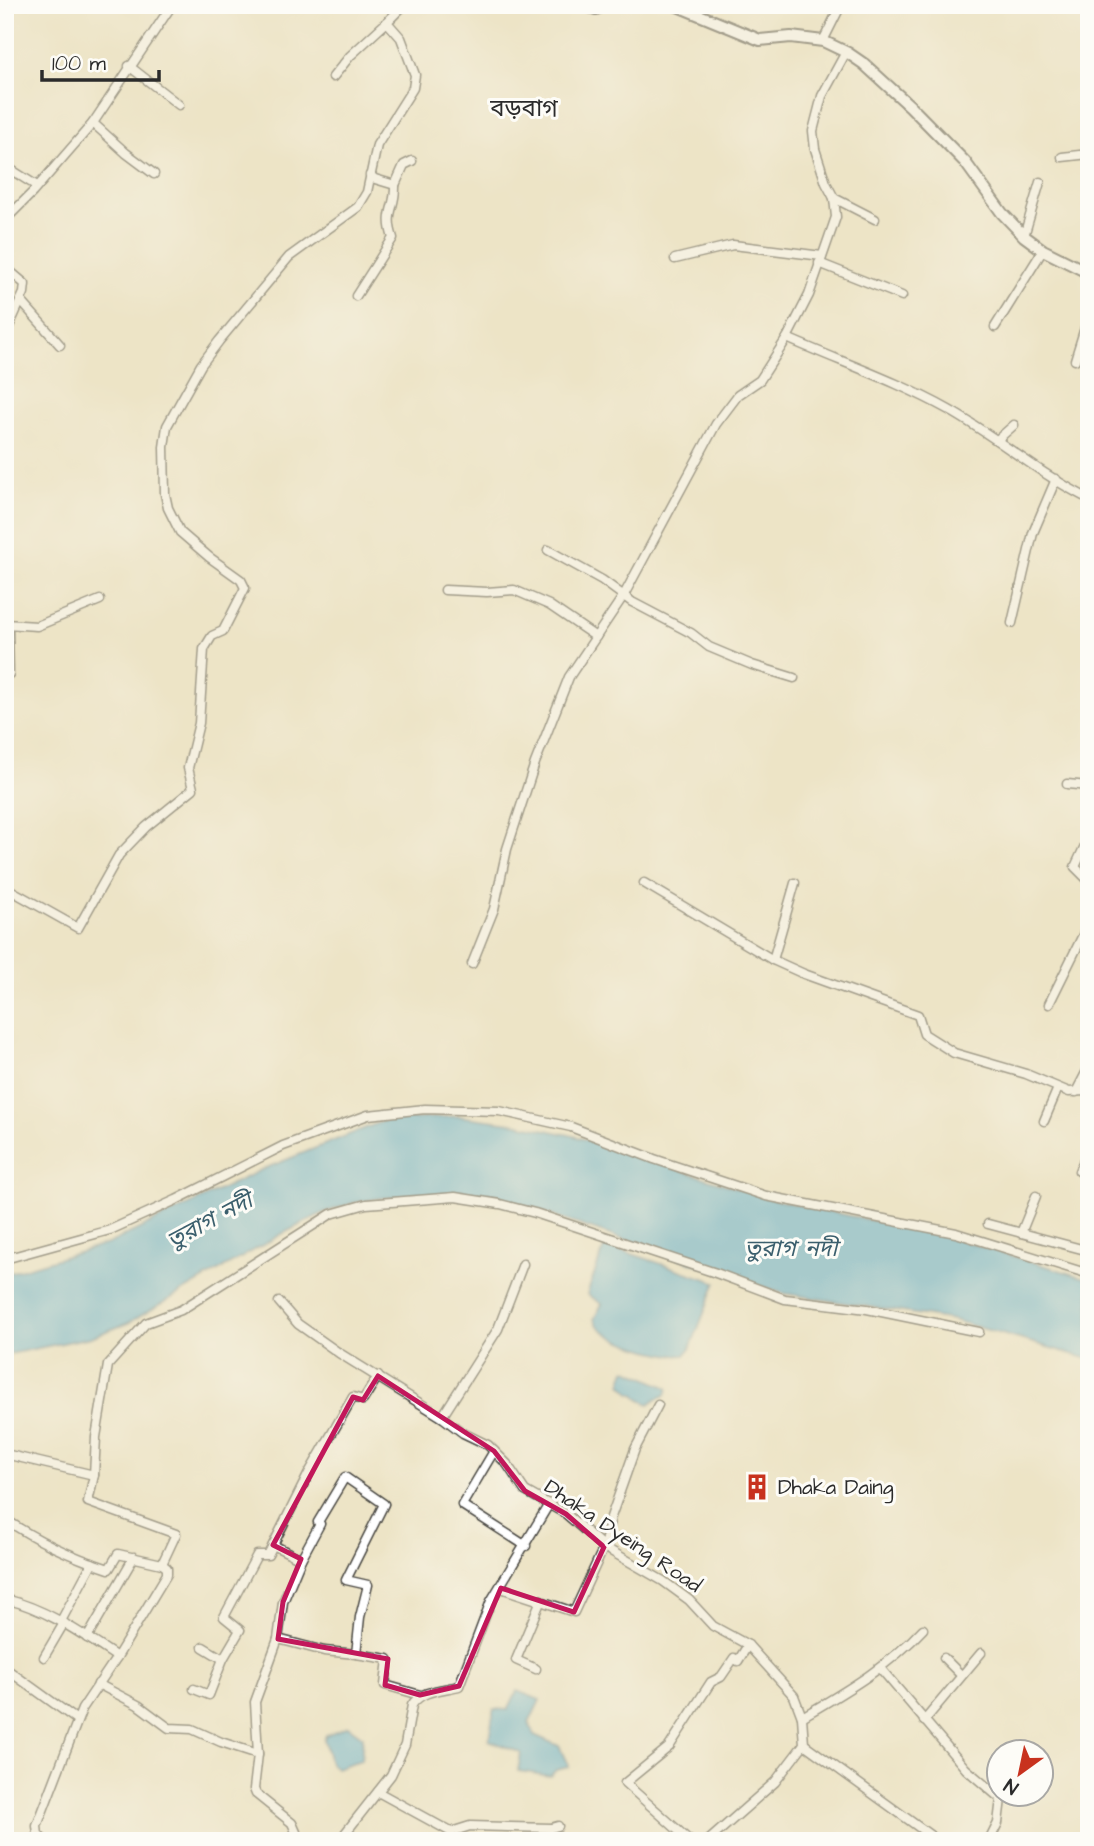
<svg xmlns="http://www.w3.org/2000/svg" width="1094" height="1846" font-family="'Architects Daughter','Noto Sans Bengali',sans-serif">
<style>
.water{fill:#54acd1;stroke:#406c7e;stroke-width:2}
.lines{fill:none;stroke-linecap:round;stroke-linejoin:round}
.street-casing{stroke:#484742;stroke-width:11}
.secondary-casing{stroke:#484742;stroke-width:14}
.street{stroke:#fff;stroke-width:8}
.secondary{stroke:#fff;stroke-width:10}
.marked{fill:none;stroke:#c2185b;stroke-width:5;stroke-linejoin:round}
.labels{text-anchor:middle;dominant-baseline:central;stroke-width:6;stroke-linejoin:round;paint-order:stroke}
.poi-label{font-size:21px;fill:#2b2b2b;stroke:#fdfcf7;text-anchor:start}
.street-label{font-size:21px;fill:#2b2b2b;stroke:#fdfcf7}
.water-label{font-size:23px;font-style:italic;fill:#3b5f6d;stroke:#fdfcf7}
.quarter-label{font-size:24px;fill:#2b2b2b;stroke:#fdfcf7}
</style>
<rect width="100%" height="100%" fill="#fdfcf7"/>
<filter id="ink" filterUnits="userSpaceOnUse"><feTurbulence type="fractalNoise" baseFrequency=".0143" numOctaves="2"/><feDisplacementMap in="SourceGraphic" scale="14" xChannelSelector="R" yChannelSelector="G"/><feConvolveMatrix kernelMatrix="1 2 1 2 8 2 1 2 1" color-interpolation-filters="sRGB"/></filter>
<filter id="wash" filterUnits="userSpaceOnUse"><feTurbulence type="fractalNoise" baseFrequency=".00686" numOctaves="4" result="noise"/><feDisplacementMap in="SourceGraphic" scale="28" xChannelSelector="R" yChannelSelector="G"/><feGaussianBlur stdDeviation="1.57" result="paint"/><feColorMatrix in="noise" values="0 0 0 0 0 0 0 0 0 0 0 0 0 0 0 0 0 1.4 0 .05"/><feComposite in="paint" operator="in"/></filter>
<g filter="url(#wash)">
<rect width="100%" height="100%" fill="#ede4c6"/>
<g class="water">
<path d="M 458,1116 L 519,1124 L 574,1136 L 771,1199 L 949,1237 L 1089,1279 L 1089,1359 L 953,1320 L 782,1293 L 515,1203 L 467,1194 L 381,1198 L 353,1203 L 323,1213 L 282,1234 L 128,1323 L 91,1337 L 5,1355 L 5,1274 L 108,1244 L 261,1170 L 383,1121 Z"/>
<path d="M 605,1245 L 716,1282 L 690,1349 L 685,1355 C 664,1358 602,1340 594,1319 L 602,1304 L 587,1294 Z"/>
<path d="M 626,1369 L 668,1388 L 666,1395 L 656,1399 L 649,1404 L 640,1400 L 636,1395 L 630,1393 L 621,1384 Z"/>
<path d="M 517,1691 L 540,1700 L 529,1723 L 534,1735 L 559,1746 L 569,1767 L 556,1770 L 550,1776 L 518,1771 L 521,1753 L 489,1740 L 494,1709 L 508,1710 Z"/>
<path d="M 348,1726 L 363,1737 L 361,1760 L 336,1768 L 330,1763 L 324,1739 L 326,1735 Z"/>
</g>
</g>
<g filter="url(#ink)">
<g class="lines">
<g class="street-casing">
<g id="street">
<path d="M 823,41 L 841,5"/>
<path d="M 846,52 L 822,96 L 813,131 L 815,149 L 826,183 L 834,198 L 875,219"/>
<path d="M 129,66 L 179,105"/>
<path d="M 333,77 L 350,56 L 387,22"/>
<path d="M 93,123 L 126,153 L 154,174"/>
<path d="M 1062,157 L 1089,154"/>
<path d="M 5,166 L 37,186"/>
<path d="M 370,175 L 375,179 L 395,185 L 404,165 L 412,161"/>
<path d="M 834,198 L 836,217 L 809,295 L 787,338 C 841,362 897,381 949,410 C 997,437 1039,474 1089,499"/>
<path d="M 5,220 L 33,192 L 93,123 L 172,5"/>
<path d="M 1024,236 L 1040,182"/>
<path d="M 675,259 L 733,245 L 822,256"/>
<path d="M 819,263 L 902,296"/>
<path d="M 5,267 L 25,284 L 24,293 L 5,335"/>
<path d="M 356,296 L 393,238 C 384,212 396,208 395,185"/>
<path d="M 21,301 L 60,345"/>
<path d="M 995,327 L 1043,250"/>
<path d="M 1075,360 L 1089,315"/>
<path d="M 997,440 L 1014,425"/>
<path d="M 548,550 L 602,580 L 632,602 L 691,633 L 709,647 L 752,665 L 794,678"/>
<path d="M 445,590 L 487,592 L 514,590 L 549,605 L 596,637"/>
<path d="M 1012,623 L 1033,533 L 1056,479"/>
<path d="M 5,624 L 37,626 L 100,600"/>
<path d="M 5,677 L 9,674 L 8,624"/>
<path d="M 1067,784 L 1089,786"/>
<path d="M 1089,837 L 1075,867 L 1089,881"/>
<path d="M 644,883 L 773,960 L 804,974 L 918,1015 L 924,1034 L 954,1053 L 1026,1074 L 1069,1092 L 1084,1091 L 1089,1094"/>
<path d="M 5,887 L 78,928 L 119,855 L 146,827 L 193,789 L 188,768 L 199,723 L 204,649 L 212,636 L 223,631 L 245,588 L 241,580 L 209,557 L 180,532 L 168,508 L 165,494 L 164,447 L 167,426 L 201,365 L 219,341 L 289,257 L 358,207 L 367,192 L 377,145 L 413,88 L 415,75 L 401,38 L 387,22 L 404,5"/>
<path d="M 773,960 L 795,883"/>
<path d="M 472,964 L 494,909 L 507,849 L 535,763 L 569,677 L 624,595 L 716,424 L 738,395 L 760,380 L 787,338"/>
<path d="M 1049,1004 L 1089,923"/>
<path d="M 1076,1092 L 1089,1067"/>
<path d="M 1044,1121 L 1058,1088"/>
<path d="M 1079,1171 L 1089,1150"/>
<path d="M 988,1224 L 1089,1251"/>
<path d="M 1021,1233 L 1036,1196"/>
<path d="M 5,1259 L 110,1230 L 176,1200 L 283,1146 L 368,1115 L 425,1109 L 499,1111 L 571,1127 L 654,1159 L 766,1196 L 956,1233 L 1089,1274"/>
<path d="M 279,1302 L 298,1324 L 339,1353 L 442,1417 L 463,1433 L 488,1445 L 507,1464 L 525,1491 L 566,1514 L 604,1547 L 663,1581 L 689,1600 L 713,1626 L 748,1645 L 794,1696 L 802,1717 L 804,1744 L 775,1782 L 708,1841"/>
<path d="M 378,1376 L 363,1400 L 353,1397 L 309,1473 L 273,1545 L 301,1559 L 320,1524 L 318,1522 L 345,1477 L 384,1504 L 346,1580 L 368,1585 L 360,1617 L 356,1654 L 388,1659 L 385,1685 L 420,1695"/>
<path d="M 442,1417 L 498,1329 L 523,1264"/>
<path d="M 494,1451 L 462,1505 L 526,1546"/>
<path d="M 5,1454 L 94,1475 L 88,1502 L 176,1534 L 162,1564 L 167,1568 L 167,1574 L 117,1657 L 82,1709 L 37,1826 L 38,1835 L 45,1841"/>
<path d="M 94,1475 L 96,1437 L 108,1365 L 146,1323 L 181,1310 L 331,1214 L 366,1204 L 455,1197 L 500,1204 L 535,1213 L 716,1273 L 785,1299 L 867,1309 L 979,1332"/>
<path d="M 5,1519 C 37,1541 72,1557 109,1569 L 118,1554 L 162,1564"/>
<path d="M 301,1559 L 283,1602 L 278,1639 L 324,1651 L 356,1654"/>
<path d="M 501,1588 L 574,1612 L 604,1547 L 611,1517 L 635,1449 L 658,1405"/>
<path d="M 5,1599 C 47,1609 82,1634 117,1657"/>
<path d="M 61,1621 L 92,1563"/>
<path d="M 87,1638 L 134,1557"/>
<path d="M 203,1647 L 223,1659 L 240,1630 L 224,1617 L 257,1555 L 268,1555 L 273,1545"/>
<path d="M 44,1657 L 64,1623"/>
<path d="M 944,1658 L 961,1675"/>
<path d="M 5,1668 L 77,1720"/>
<path d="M 536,1669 L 516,1660 L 541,1600"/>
<path d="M 881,1669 L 966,1769 L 1001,1799 L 998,1823 L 989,1841"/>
<path d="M 98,1684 L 138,1705 L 169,1728 L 192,1729 L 221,1742 L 258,1754 L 254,1789 L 256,1794 L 292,1823 L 300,1841"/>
<path d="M 194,1689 L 209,1695 L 223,1659"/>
<path d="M 802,1717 C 846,1691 888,1667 923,1629"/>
<path d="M 924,1721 L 981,1653"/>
<path d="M 804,1744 L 938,1841"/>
<path d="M 258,1754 L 255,1702 L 278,1639"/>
<path d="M 378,1792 L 451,1832 L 470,1826 L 551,1828 L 558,1826"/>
<path d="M 339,1841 L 391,1775 L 405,1745 L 412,1705 C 421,1690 443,1690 459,1686 L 491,1601 L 549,1504"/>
<path d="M 690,1841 L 625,1783 L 669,1747 L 711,1682 L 721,1677 L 734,1658 L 738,1661 L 748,1645"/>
</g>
</g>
<g class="secondary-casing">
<g id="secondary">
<path d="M 583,5 L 596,9 L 606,5"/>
<path d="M 675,5 L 760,40 L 791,37 L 823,41 L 848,53 L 864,64 L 910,106 L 965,162 L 1002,213 L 1024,236 L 1043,250 L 1089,273"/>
</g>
</g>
<use href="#street" class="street"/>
<use href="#secondary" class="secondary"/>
</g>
</g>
<path d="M0 0H1094V1846H0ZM 378,1376 L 494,1451 L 525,1491 L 566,1514 L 604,1547 L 574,1612 L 501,1588 L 459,1686 L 420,1695 L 385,1685 L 388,1659 L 278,1639 L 283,1602 L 301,1559 L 273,1545 L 353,1397 L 363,1400 Z" fill="#ede4c6" fill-opacity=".55" fill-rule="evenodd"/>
<path class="marked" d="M 378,1376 L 494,1451 L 525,1491 L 566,1514 L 604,1547 L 574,1612 L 501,1588 L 459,1686 L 420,1695 L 385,1685 L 388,1659 L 278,1639 L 283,1602 L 301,1559 L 273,1545 L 353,1397 L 363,1400 Z"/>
<defs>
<g id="building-bare" transform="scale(2.1)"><path d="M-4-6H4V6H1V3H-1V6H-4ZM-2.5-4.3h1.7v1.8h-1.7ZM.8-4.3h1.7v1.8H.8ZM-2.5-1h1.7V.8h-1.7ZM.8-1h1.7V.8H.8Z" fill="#c8321e" stroke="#fdfcf7" stroke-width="2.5" paint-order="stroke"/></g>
</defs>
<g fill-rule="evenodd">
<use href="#building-bare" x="757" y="1487"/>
</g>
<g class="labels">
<g class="poi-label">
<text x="778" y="1487">Dhaka Daing</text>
</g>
<g class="street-label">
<text transform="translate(623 1536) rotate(34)">Dhaka Dyeing Road</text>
</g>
<g class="water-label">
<text transform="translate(210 1221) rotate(-28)">তুরাগ নদী</text>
<text x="791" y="1249">তুরাগ নদী</text>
</g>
<g class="quarter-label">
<text x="524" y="109">বড়বাগ</text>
</g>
</g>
<rect width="1094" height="1846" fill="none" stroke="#fdfcf7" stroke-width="28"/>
<g transform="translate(1020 1773) rotate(213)"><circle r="33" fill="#fdfcf7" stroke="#a9a8a5" stroke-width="2"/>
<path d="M0-5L12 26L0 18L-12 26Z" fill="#c8321e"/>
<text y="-10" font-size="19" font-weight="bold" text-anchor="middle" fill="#2b2b2b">N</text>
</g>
<path d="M42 70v10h117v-10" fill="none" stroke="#2b2b2b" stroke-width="3.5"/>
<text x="52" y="70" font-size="21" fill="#2b2b2b" stroke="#fdfcf7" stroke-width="5" paint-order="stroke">100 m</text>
</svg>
